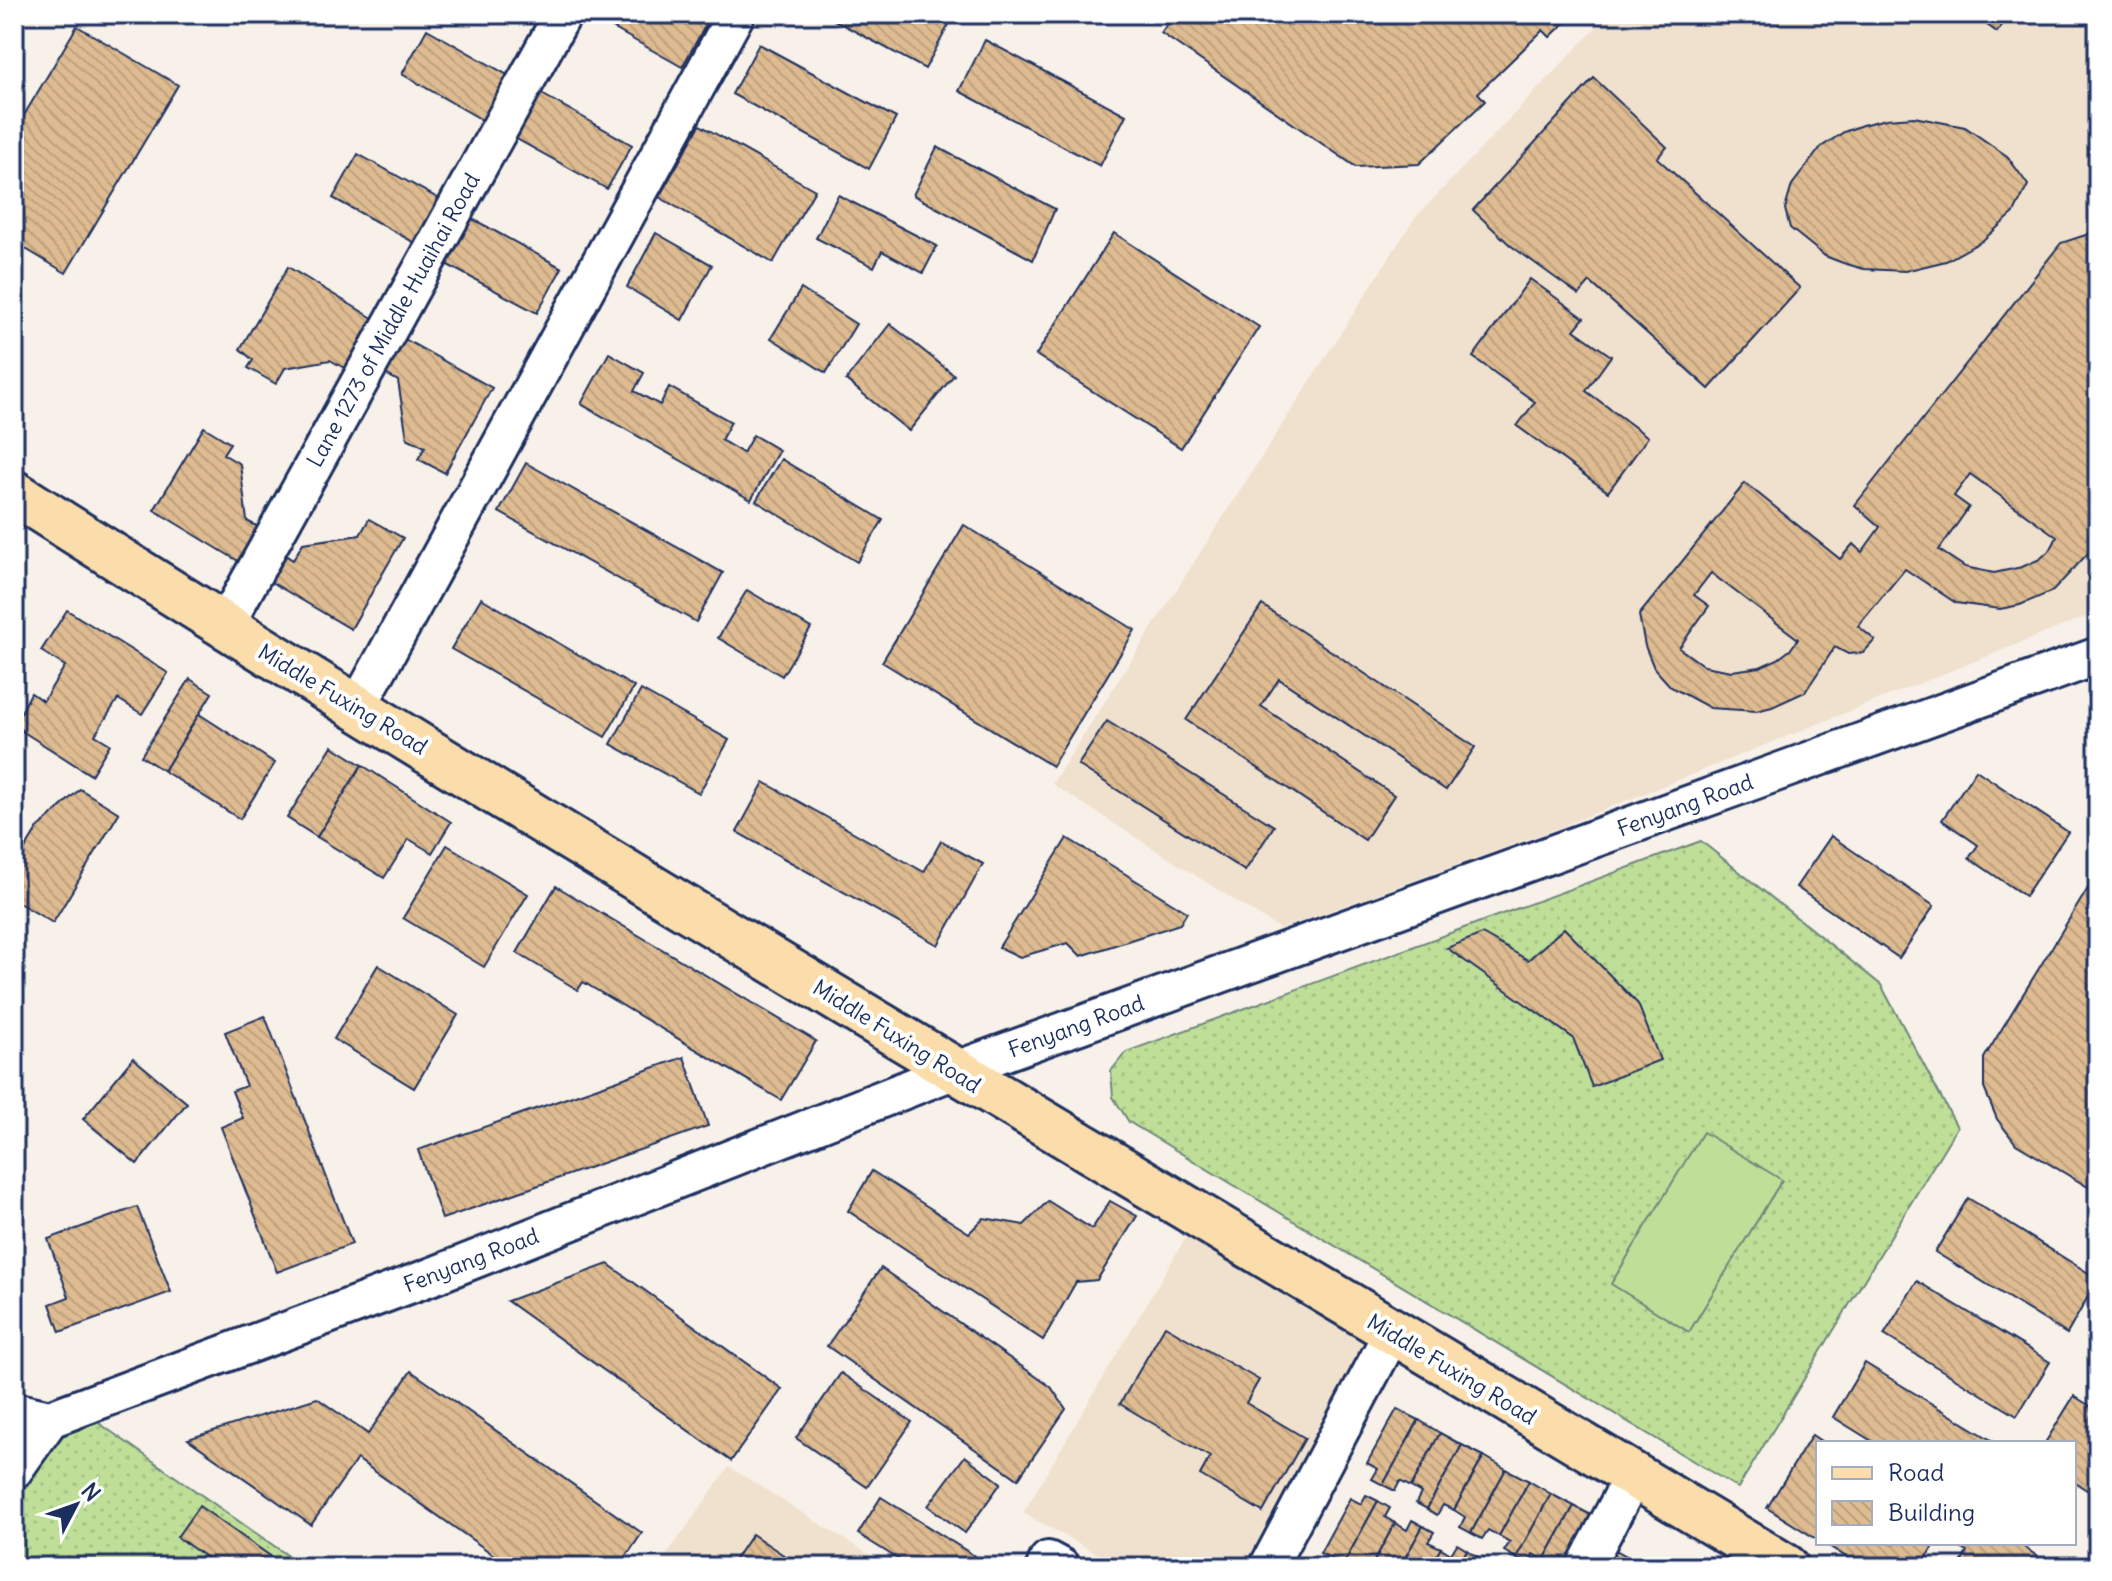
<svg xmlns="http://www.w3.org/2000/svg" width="2112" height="1581" font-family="Delius,sans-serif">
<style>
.built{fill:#f0e1ce}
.grass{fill:url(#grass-dots);stroke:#6d877b;stroke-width:2}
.pitch{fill:#bfdf98;stroke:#6d877b;stroke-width:2}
.building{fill:url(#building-back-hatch);stroke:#1b2f5e;stroke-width:2;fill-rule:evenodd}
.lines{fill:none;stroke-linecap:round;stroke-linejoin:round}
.minor-casing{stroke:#1b2f5e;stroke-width:42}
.major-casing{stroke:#1b2f5e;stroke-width:50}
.minor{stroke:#fff;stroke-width:36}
.major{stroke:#fbddab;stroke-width:44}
.labels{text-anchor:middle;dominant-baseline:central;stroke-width:8;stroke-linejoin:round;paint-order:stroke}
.street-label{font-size:22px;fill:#1b2f5e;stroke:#fff}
</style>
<defs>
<pattern id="grass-dots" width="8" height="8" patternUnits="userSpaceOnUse" patternTransform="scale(2)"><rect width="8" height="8" fill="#bfdf98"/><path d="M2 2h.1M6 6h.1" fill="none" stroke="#a4c085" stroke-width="1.8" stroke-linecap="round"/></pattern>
<pattern id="building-back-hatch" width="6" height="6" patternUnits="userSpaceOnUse" patternTransform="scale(2)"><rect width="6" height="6" fill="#debb90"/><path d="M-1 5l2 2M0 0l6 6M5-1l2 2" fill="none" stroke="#bea17f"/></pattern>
</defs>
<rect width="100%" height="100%" fill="#f8f1e9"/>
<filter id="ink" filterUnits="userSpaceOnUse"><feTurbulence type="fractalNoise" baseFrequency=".0125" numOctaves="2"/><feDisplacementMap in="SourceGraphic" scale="16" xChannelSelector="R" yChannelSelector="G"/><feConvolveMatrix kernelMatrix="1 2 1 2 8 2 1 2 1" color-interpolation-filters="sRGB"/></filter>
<g filter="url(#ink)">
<g class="built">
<path d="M 1609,14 L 2098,14 L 2098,612 L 1553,830 L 1280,929 L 1052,784 L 1414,219 Z"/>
<path d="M 1189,1232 L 1384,1347 L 1268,1567 L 1122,1567 L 1023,1513 Z"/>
<path d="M 729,1467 L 889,1567 L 658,1567 Z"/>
</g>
<g class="grass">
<path d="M 1701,841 L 1881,985 L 1957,1127 L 1738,1488 L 1129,1122 L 1113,1097 L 1111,1071 L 1126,1052 Z"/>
<path d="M 96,1421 L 304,1567 L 14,1567 L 14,1503 L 65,1433 Z"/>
</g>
<path class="pitch" d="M 1703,1132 L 1782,1180 L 1689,1332 L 1611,1284 Z"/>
<g class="building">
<path d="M 588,14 L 695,14 L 708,21 L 682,67 Z"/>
<path d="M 823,14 L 943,14 L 952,19 L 925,69 Z"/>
<path d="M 1174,14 L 1574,14 L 1550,37 L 1543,30 L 1478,93 L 1485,101 L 1419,164 L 1356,167 L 1161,33 Z"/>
<path d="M 1972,14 L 2010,14 L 1997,32 Z"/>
<path d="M 77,26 L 178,85 L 66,273 L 14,242 L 14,132 Z"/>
<path d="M 427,29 L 516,80 L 491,125 L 402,74 Z"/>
<path d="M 985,40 L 1126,115 L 1100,166 L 959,91 Z"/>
<path d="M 759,44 L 896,118 L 869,169 L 732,94 Z"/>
<path d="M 1594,78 L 1667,147 L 1657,158 L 1800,288 L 1709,389 L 1590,282 L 1579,295 L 1510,245 L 1473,210 Z"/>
<path d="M 540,93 L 632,145 L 607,189 L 515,138 Z"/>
<path d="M 1914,117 L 1965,127 L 2007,156 L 2028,185 L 2014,213 L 1982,241 L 1946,261 L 1905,271 L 1864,269 L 1843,263 L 1825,256 L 1790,228 L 1785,209 L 1792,185 L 1821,147 L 1844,132 L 1862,125 L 1886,119 Z"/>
<path d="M 700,125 L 815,190 L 773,263 L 659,197 Z"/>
<path d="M 937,147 L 1055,209 L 1033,260 L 913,195 Z"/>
<path d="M 358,154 L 448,204 L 424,248 L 333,198 Z"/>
<path d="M 838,195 L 937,246 L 923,273 L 882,251 L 874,267 L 816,238 Z"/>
<path d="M 471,218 L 562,268 L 537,313 L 446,264 Z"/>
<path d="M 2098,231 L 2098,557 L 2090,551 L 2053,591 L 2020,605 L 2000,609 L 1956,603 L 1905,569 L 1858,626 L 1875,640 L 1863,653 L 1848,654 L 1835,647 L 1805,692 L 1772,707 L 1756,711 L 1710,708 L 1671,687 L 1654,668 L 1645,646 L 1639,615 L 1745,483 L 1840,559 L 1853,544 L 1862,552 L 1880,527 L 1855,505 L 2061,243 ZM 1970,474 L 2057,537 L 2051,549 L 2040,559 L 2022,567 L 1994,573 L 1965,567 L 1939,550 L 1969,507 L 1954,496 ZM 1711,573 L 1798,639 L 1790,650 L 1778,659 L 1760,667 L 1732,671 L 1704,666 L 1679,648 L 1709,606 L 1694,595 Z"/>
<path d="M 656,233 L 712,265 L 682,320 L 627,287 Z"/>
<path d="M 1114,233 L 1259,327 L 1181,448 L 1036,355 Z"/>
<path d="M 288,267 L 381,323 L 353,373 L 330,360 L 285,368 L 276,384 L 248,368 L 253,360 L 240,349 Z"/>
<path d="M 1530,279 L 1584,318 L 1574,330 L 1611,356 L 1586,391 L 1648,437 L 1608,492 L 1517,426 L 1535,402 L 1473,357 Z"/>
<path d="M 801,289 L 856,324 L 826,373 L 771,338 Z"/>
<path d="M 890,324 L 954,375 L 909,431 L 846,380 Z"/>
<path d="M 401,337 L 492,388 L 445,473 L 418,459 L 425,447 L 407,438 L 398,381 L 382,372 Z"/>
<path d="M 609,353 L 644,373 L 634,391 L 660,405 L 669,387 L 731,422 L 721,440 L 743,453 L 753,435 L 779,450 L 751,500 L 581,404 Z"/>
<path d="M 204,427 L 230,443 L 223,454 L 240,464 L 247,521 L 264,530 L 243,564 L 154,510 Z"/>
<path d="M 781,459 L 883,520 L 857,562 L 756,501 Z"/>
<path d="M 526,463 L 723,573 L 696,622 L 499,512 Z"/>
<path d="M 369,519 L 403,538 L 351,629 L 266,579 L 282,553 L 293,560 L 303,543 L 360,535 Z"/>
<path d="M 964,525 L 1135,630 L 1052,766 L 882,662 Z"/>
<path d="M 747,590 L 811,628 L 782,676 L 718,638 Z"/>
<path d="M 481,598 L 634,687 L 605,737 L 451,649 Z"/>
<path d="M 1262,605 L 1475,747 L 1446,790 L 1279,679 L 1261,706 L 1394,795 L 1365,840 L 1186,720 Z"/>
<path d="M 67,610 L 168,673 L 142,714 L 118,699 L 95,735 L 110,744 L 91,775 L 14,726 L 31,693 L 43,701 L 65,666 L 41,651 Z"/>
<path d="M 190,679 L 212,693 L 164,771 L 141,756 Z"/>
<path d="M 641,690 L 729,740 L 699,793 L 611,744 Z"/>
<path d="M 199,714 L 275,763 L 240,819 L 164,771 Z"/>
<path d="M 1107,721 L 1274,826 L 1245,871 L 1078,765 Z"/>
<path d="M 332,746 L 362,765 L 317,837 L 287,818 Z"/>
<path d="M 362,765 L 451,822 L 432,853 L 409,839 L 384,878 L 317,837 Z"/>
<path d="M 1976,770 L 2068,832 L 2025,896 L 1969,858 L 1978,845 L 1942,820 Z"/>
<path d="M 764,782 L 924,872 L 941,841 L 983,864 L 938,945 L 737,832 Z"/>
<path d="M 80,789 L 119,813 L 53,923 L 14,900 L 14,867 L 38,828 Z"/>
<path d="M 1831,836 L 1934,906 L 1899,958 L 1796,887 Z"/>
<path d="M 1067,838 L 1187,912 L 1180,924 L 1081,956 L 1068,943 L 1020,957 L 999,947 Z"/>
<path d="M 447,845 L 528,894 L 484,967 L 403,918 Z"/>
<path d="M 2098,872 L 2098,1193 L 2016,1144 L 1997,1119 L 1984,1088 L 1984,1058 Z"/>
<path d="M 556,886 L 816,1041 L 781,1100 L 583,982 L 578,990 L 517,953 Z"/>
<path d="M 1564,928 L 1638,1004 L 1660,1060 L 1592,1087 L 1573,1038 L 1447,948 L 1482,934 L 1528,960 Z"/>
<path d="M 378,965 L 458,1015 L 414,1088 L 334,1039 Z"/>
<path d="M 265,1016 L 352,1244 L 277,1272 L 221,1127 L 243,1118 L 232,1091 L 246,1086 L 225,1032 Z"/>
<path d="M 684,1057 L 708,1126 L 442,1219 L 418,1150 Z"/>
<path d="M 133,1058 L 187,1103 L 137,1164 L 83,1119 Z"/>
<path d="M 872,1171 L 969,1233 L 984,1218 L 1024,1225 L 1048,1201 L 1092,1229 L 1110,1201 L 1137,1216 L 1097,1280 L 1076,1282 L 1043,1340 L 848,1211 Z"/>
<path d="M 1968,1198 L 2098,1279 L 2067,1334 L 1935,1252 Z"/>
<path d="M 137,1207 L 171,1292 L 60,1332 L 50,1304 L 69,1297 L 48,1239 Z"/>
<path d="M 608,1264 L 782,1389 L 731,1461 L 507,1301 Z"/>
<path d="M 881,1268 L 1051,1387 L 1066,1409 L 1018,1479 L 827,1346 Z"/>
<path d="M 1917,1281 L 2050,1362 L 2017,1416 L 1884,1335 Z"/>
<path d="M 1165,1326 L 1259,1380 L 1246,1403 L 1305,1438 L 1263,1512 L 1200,1475 L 1210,1457 L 1120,1404 Z"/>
<path d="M 1865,1363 L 1996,1443 L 1875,1443 L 1833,1417 Z"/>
<path d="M 411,1371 L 642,1533 L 619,1567 L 511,1567 L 357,1459 L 311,1525 L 188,1439 L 317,1398 L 368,1434 Z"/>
<path d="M 841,1373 L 912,1422 L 867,1487 L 796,1438 Z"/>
<path d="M 2074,1396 L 2098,1411 L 2098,1497 L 2074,1482 L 2074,1443 L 2045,1443 Z"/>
<path d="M 1397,1409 L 1419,1420 L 1383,1485 L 1372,1479 L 1378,1469 L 1367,1463 Z"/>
<path d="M 1419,1420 L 1440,1433 L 1411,1487 L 1400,1481 L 1395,1491 L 1383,1485 Z"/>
<path d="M 1440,1433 L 1462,1445 L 1427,1509 L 1416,1503 L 1421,1493 L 1411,1487 Z"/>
<path d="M 1812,1435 L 1824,1443 L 1818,1443 L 1818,1540 L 1767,1508 Z"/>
<path d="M 1462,1445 L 1484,1456 L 1454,1510 L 1443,1505 L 1437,1515 L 1427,1509 Z"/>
<path d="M 965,1456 L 1001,1483 L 965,1533 L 928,1506 Z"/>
<path d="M 1484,1456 L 1506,1469 L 1471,1533 L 1460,1527 L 1465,1517 L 1454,1510 Z"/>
<path d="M 1506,1469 L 1529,1481 L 1499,1536 L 1488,1530 L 1482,1539 L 1471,1533 Z"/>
<path d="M 1529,1481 L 1551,1494 L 1516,1558 L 1504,1551 L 1510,1542 L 1499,1536 Z"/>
<path d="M 1551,1494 L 1574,1506 L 1544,1560 L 1533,1554 L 1528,1564 L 1516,1558 Z"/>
<path d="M 1366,1495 L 1378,1501 L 1343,1565 L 1320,1553 L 1350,1498 L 1361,1504 Z"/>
<path d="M 881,1497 L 992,1567 L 911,1567 L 858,1534 Z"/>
<path d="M 1378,1501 L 1390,1508 L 1385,1517 L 1395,1523 L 1371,1567 L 1346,1567 L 1343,1565 Z"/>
<path d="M 199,1506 L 286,1567 L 220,1567 L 177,1537 Z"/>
<path d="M 1574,1506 L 1595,1517 L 1568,1567 L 1554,1567 L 1544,1560 Z"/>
<path d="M 1412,1520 L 1423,1526 L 1400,1567 L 1371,1567 L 1395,1523 L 1407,1530 Z"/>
<path d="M 1423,1526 L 1434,1532 L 1428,1542 L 1441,1548 L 1430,1567 L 1400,1567 Z"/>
<path d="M 752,1534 L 788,1558 L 802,1567 L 730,1567 Z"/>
<path d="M 1824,1543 L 1936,1543 L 1921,1567 L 1862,1567 Z"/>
<path d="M 1952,1543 L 2018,1543 L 2053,1567 L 1959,1567 L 1967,1552 Z"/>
<path d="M 1457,1544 L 1467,1550 L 1458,1567 L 1430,1567 L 1441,1548 L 1451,1554 Z"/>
<path d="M 1612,1548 L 1630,1558 L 1626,1567 L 1601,1567 Z"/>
<path d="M 1467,1550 L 1478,1557 L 1474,1567 L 1458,1567 Z"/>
<path d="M 2090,1557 L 2098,1562 L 2098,1567 L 2084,1567 Z"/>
<path d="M 1630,1558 L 1648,1567 L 1626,1567 Z"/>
</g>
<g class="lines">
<g class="minor-casing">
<g id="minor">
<path d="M 224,627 L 563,14"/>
<path d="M 357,708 L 736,14"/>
<path d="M 14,1411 L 50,1419 L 430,1277 L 953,1071 L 2098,656"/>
<path d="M 14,1470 L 50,1419"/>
<path d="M 1045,1567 L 1048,1560 L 1061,1567"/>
<path d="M 1268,1567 L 1392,1333"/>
<path d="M 1585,1567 L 1633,1476"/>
</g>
</g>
<g class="major-casing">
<path id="major" d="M 14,493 C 597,864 1195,1210 1786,1567"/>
</g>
<use href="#minor" class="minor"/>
<use href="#major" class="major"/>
</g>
</g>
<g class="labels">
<g class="street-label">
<text transform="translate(393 320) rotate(-61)">Lane 1273 of Middle Huaihai Road</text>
<text transform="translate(343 699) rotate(31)">Middle Fuxing Road</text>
<text transform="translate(1685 805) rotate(-20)">Fenyang Road</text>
<text transform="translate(1076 1026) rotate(-20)">Fenyang Road</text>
<text transform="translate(897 1036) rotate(32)">Middle Fuxing Road</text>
<text transform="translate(471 1260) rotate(-21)">Fenyang Road</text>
<text transform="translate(1452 1369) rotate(31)">Middle Fuxing Road</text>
</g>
</g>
<rect width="2112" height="1581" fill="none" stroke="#fff" stroke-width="48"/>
<rect x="24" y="24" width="2064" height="1533" fill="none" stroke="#1b2f5e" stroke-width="3" filter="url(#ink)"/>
<rect x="1816" y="1441" width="260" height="104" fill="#ffffff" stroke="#a4acbf" stroke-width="2"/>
<rect x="1832" y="1467" width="40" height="12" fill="#fbddab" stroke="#a4acbf" stroke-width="2"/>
<text x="1888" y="1481" font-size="24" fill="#1b2f5e">Road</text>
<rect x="1832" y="1501" width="40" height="24" fill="url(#building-back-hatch)" stroke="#a4acbf" stroke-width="2"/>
<text x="1888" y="1521" font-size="24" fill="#1b2f5e">Building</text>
<g transform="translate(76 1505) rotate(49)" stroke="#ffffff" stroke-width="6" paint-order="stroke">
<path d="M0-6L14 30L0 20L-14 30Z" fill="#1b2f5e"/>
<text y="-12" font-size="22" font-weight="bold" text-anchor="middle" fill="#1b2f5e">N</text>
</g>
</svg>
